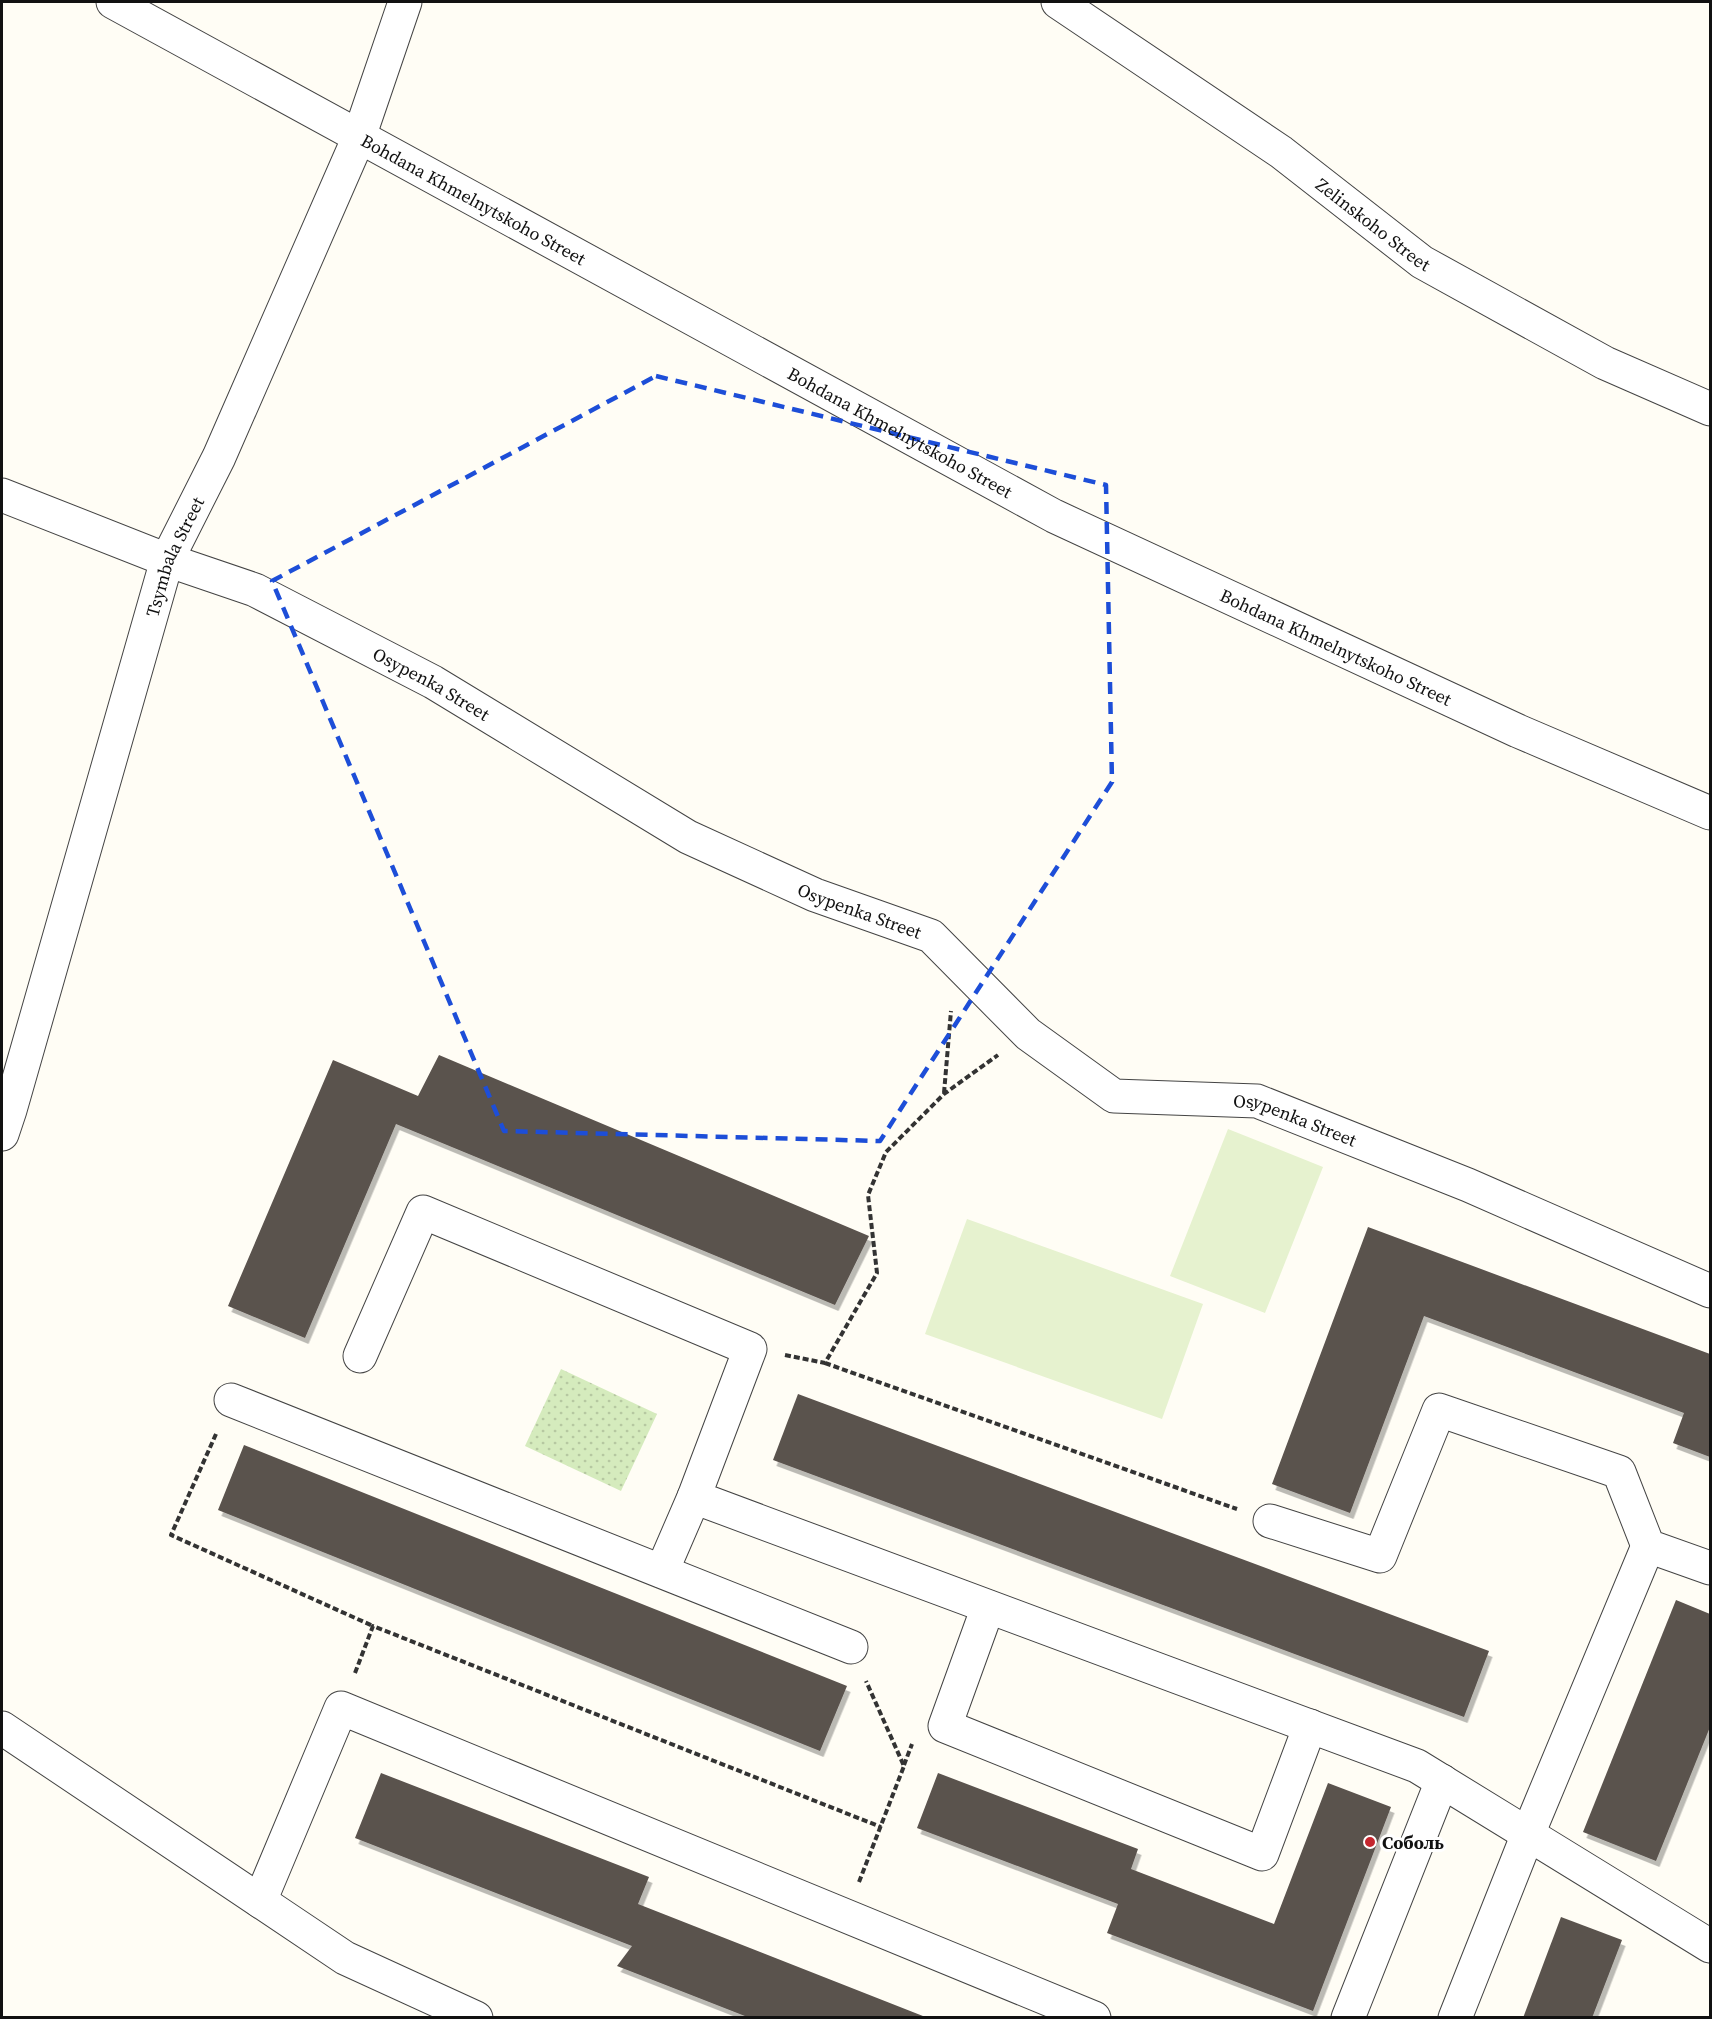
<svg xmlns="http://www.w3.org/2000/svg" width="1712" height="2019" font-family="'Source Serif 4',serif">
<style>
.green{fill:url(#green-dots)}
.pitch{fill:#e6f2cf}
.building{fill:#5a524d;filter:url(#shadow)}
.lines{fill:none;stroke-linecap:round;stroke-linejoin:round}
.minor-casing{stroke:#444;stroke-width:35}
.path{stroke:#333;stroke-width:4;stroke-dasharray:6 3;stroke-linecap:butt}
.minor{stroke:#fff;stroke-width:33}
.marked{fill:none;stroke:#1d4ed8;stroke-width:4.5;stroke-dasharray:12 8;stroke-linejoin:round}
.poi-dot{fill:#c4262e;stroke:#fff;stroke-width:2}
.labels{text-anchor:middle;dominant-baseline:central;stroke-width:6;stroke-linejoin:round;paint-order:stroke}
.street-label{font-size:18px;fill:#111;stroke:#fff}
.poi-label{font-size:18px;font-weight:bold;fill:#111;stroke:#fff;text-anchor:start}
</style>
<defs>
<pattern id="green-dots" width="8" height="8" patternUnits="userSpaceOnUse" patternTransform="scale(1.5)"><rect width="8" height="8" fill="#d5ebbd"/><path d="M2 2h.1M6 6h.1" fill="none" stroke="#b6c8a1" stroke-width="1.8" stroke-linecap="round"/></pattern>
<filter id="shadow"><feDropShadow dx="3.5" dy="6" stdDeviation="0" flood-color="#0004"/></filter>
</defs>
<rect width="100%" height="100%" fill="#fffdf5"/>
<path class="green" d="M 561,1369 L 657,1414 L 621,1491 L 525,1446 Z"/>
<g class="pitch">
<path d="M 1228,1129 L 1323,1167 L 1265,1313 L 1170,1276 Z"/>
<path d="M 967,1219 L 1203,1304 L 1162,1419 L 925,1334 Z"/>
</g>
<g class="building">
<path d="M 439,1055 L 869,1236 L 835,1305 L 396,1124 L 305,1338 L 228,1306 L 333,1060 L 418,1096 Z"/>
<path d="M 1368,1227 L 1710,1354 L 1709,1385 L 1710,1385 L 1710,1457 L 1673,1443 L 1684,1413 L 1424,1316 L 1350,1513 L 1272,1484 Z"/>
<path d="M 798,1394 L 1489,1651 L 1464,1717 L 773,1460 Z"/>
<path d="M 244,1445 L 847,1686 L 820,1751 L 218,1510 Z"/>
<path d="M 1676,1600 L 1710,1614 L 1710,1727 L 1656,1861 L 1583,1832 Z"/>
<path d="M 381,1773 L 649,1877 L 638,1904 L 928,2018 L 750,2018 L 617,1966 L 632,1946 L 355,1838 Z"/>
<path d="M 938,1773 L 1138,1849 L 1131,1869 L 1274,1924 L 1328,1783 L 1391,1807 L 1313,2011 L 1107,1933 L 1118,1904 L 917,1828 Z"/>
<path d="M 1561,1917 L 1622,1940 L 1592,2018 L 1523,2018 Z"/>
</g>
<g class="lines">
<g class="minor-casing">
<g id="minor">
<path id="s1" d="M 113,2 L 1054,516 L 1518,731 L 1710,813"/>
<path id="s2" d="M 1058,2 L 1281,152 L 1422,262 L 1605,363 L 1710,409"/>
<path id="s3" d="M 2,495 L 167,560 L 255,590 L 433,682 L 688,837 L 815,895 L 931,936 L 1028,1034 L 1114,1096 L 1257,1101 L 1468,1185 L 1710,1291"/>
<path id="s4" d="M 2,1134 L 10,1110 L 167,560 L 219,457 L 359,137 L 405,2"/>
<path d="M 360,1356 L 423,1212 L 750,1349 L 694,1497 L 1417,1766 L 1710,1946"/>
<path d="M 231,1400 L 851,1647"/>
<path d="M 1270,1521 L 1380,1556 L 1439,1410 L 1619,1472 L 1648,1546 L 1710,1568"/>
<path d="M 662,1571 L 694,1497"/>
<path d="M 988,1607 L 945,1726 L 1262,1854 L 1310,1726"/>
<path d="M 2,1728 L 345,1958 L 476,2018"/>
<path d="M 260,1901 L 341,1708 L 1094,2018"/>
<path d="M 1348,2018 L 1442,1781"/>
<path d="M 1455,2018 L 1528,1834 L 1648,1546"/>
</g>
</g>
<g class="path">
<path d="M 944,1093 L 951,1011"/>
<path d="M 785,1355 L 825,1363 L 877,1273 L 868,1195 L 886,1152 L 944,1094 L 998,1055"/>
<path d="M 825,1363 L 1237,1509"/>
<path d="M 216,1434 L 171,1535 L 373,1626"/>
<path d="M 355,1673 L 373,1626 L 881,1827"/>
<path d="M 904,1765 L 912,1744"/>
<path d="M 859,1882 L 904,1766 L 866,1681"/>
</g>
<use href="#minor" class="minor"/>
</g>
<path class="marked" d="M 656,376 L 1106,485 L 1112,782 L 880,1141 L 504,1131 L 272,581 Z"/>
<circle class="poi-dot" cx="1370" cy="1842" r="6"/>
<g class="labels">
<g class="street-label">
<text stroke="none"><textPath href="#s1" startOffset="411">Bohdana Khmelnytskoho Street</textPath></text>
<text stroke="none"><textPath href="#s2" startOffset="386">Zelinskoho Street</textPath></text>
<text stroke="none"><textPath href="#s1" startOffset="897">Bohdana Khmelnytskoho Street</textPath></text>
<text stroke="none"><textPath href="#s4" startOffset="603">Tsymbala Street</textPath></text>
<text stroke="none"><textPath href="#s1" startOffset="1383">Bohdana Khmelnytskoho Street</textPath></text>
<text stroke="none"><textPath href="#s3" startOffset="470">Osypenka Street</textPath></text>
<text stroke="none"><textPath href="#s3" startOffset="956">Osypenka Street</textPath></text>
<text stroke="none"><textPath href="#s3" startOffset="1460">Osypenka Street</textPath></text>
</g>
<g class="poi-label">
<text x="1382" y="1842">Соболь</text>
</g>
</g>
<rect width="1712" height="2019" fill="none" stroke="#111111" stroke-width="6"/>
</svg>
